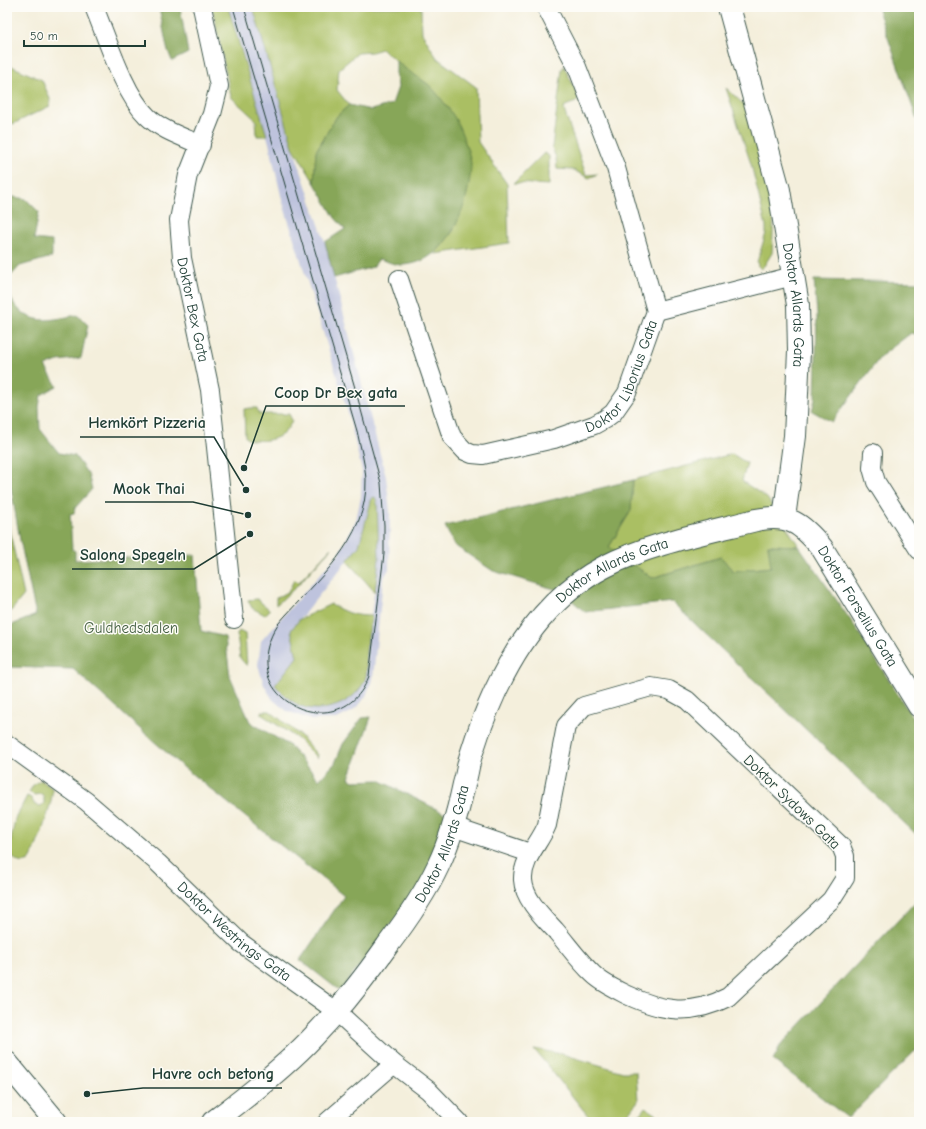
<svg xmlns="http://www.w3.org/2000/svg" width="926" height="1129" font-family="'Comic Neue',sans-serif">
<style>
.industrial{fill:#bec3dd;fill-rule:evenodd}
.green{fill:#aabf63;stroke:#647e4c}
.forest{fill:#87a659;stroke:#537246}
.lines{fill:none;stroke-linecap:round;stroke-linejoin:round}
.minor-casing{stroke:#3f584d;stroke-width:20}
.tertiary-casing{stroke:#3f584d;stroke-width:24}
.minor{stroke:#fff;stroke-width:18}
.tertiary{stroke:#fff;stroke-width:22}
.tram{stroke:#1f3d34;stroke-width:1}
.labels{text-anchor:middle;dominant-baseline:central;stroke-width:3;stroke-linejoin:round;paint-order:stroke}
.street-label{font-size:15px;fill:#1f3d34;stroke:#fdfcf7}
.park-label{font-size:15px;fill:#425e40;stroke:#fdfcf7}
.leader{fill:none;stroke:#1f3d34;stroke-width:1.5}
.callout-dot{fill:#1f3d34;stroke:#fdfcf7;stroke-width:1.5}
.callout-label{font-size:16px;text-anchor:middle;font-weight:bold;fill:#1f3d34;stroke:#fdfcf7;stroke-width:3;stroke-linejoin:round;paint-order:stroke}
</style>
<rect width="100%" height="100%" fill="#fdfcf7"/>
<filter id="ink" filterUnits="userSpaceOnUse"><feTurbulence type="fractalNoise" baseFrequency=".025" numOctaves="2"/><feDisplacementMap in="SourceGraphic" scale="8" xChannelSelector="R" yChannelSelector="G"/><feConvolveMatrix kernelMatrix="1 2 1 2 8 2 1 2 1" color-interpolation-filters="sRGB"/></filter>
<filter id="wash" filterUnits="userSpaceOnUse"><feTurbulence type="fractalNoise" baseFrequency=".012" numOctaves="4" result="noise"/><feDisplacementMap in="SourceGraphic" scale="16" xChannelSelector="R" yChannelSelector="G"/><feGaussianBlur stdDeviation="0.9" result="paint"/><feColorMatrix in="noise" values="0 0 0 0 0 0 0 0 0 0 0 0 0 0 0 0 0 1.4 0 .05"/><feComposite in="paint" operator="in"/></filter>
<g filter="url(#wash)">
<rect width="100%" height="100%" fill="#f4efdc"/>
<path class="industrial" d="M 212,7 L 253,7 L 293,147 L 325,242 L 386,477 L 390,511 L 389,569 L 383,579 L 373,678 L 366,696 L 360,704 L 351,712 L 337,719 L 311,720 L 287,711 L 273,700 L 264,685 L 258,665 L 261,641 L 339,553 L 356,520 L 361,497 L 362,471 L 347,409 L 282,200 L 269,143 L 236,30 L 218,33 ZM 375,497 L 377,502 L 379,558 L 366,653 L 367,669 L 358,691 L 337,706 L 275,685 L 297,657 L 291,630 L 359,546 L 372,498 Z"/>
<g class="green">
<path d="M 212,7 L 228,7 L 267,136 L 257,136 L 256,120 L 231,97 Z"/>
<path d="M 253,7 L 421,7 L 422,33 L 437,58 L 476,87 L 478,142 L 507,184 L 509,243 L 435,254 L 454,230 L 429,85 L 409,72 L 382,49 L 372,52 L 358,53 L 339,69 L 337,90 L 349,105 L 337,116 L 316,151 L 314,182 L 293,147 Z"/>
<path d="M 7,64 L 42,80 L 50,99 L 50,106 L 13,124 L 7,119 Z"/>
<path d="M 564,66 L 579,98 L 576,102 L 565,106 L 564,110 L 586,175 L 598,174 L 589,178 L 573,170 L 557,169 L 556,158 L 552,147 L 562,69 Z"/>
<path d="M 726,88 L 749,109 L 774,215 L 772,253 L 764,266 L 761,269 L 758,266 L 757,262 L 766,233 L 766,226 L 751,164 Z"/>
<path d="M 544,153 L 549,156 L 549,185 L 514,183 Z"/>
<path d="M 251,408 L 257,408 L 259,414 L 289,414 L 292,420 C 285,440 267,443 247,439 L 245,436 L 244,409 Z"/>
<path d="M 732,454 L 747,463 L 742,481 L 767,498 L 799,546 L 768,545 L 772,567 L 733,571 L 721,557 L 652,578 L 609,547 L 631,511 L 633,480 Z"/>
<path d="M 375,497 L 377,502 L 379,558 L 375,592 L 347,561 L 359,546 L 372,498 Z"/>
<path d="M 7,520 L 24,595 L 7,616 Z"/>
<path d="M 331,548 L 297,586 L 276,605 L 276,598 L 288,592 L 294,580 L 299,582 Z"/>
<path d="M 257,599 L 270,610 L 265,615 L 252,608 L 248,600 Z"/>
<path d="M 331,604 C 345,613 355,616 372,616 C 370,627 367,640 366,652 C 365,662 369,672 364,682 C 354,703 323,715 301,706 C 291,702 282,693 275,685 L 297,657 L 291,630 L 300,619 Z"/>
<path d="M 239,631 L 245,634 L 247,666 L 240,658 L 237,634 Z"/>
<path d="M 265,711 L 270,711 L 301,736 L 317,755 L 317,758 L 298,739 L 261,714 L 261,712 Z"/>
<path d="M 41,780 L 52,788 C 55,799 36,850 29,861 C 19,866 13,859 9,850 L 15,819 L 27,796 L 31,798 L 35,805 L 41,806 L 44,803 L 44,799 L 42,794 L 34,795 L 29,792 L 34,784 Z"/>
<path d="M 534,1049 L 562,1054 L 623,1072 L 636,1072 L 638,1101 L 621,1122 L 593,1122 Z"/>
<path d="M 645,1107 L 668,1122 L 635,1122 Z"/>
</g>
<g class="forest">
<path d="M 159,7 L 180,7 L 188,53 L 172,61 L 167,48 Z"/>
<path d="M 877,7 L 919,7 L 919,125 Z"/>
<path d="M 396,61 C 406,70 417,76 428,84 C 436,91 451,111 456,120 C 460,128 471,156 471,164 C 470,203 449,264 402,265 C 395,265 386,261 379,259 L 373,267 L 334,278 L 325,242 L 345,229 L 335,218 L 314,182 L 316,151 L 337,116 L 349,105 L 371,110 L 392,104 L 398,87 L 396,74 Z"/>
<path d="M 7,196 L 26,199 L 39,212 L 34,239 L 52,241 L 52,257 L 20,266 L 7,280 Z"/>
<path d="M 814,280 L 919,282 L 919,335 L 911,333 L 881,356 L 832,422 L 812,411 L 815,399 L 817,314 Z"/>
<path d="M 7,284 C 9,290 11,300 15,305 C 32,327 55,319 77,315 L 88,325 L 81,358 L 58,361 L 45,366 L 57,386 L 41,395 L 39,407 L 40,429 L 59,453 L 75,456 L 88,474 L 92,489 L 75,508 L 74,513 L 70,514 L 72,549 L 75,551 L 75,560 L 195,555 L 201,631 L 225,637 L 230,676 L 250,722 L 290,746 L 319,780 L 335,763 L 343,744 L 362,718 L 371,717 L 349,778 L 353,781 L 379,780 L 450,816 L 428,877 L 340,991 L 300,960 L 344,896 L 177,762 L 73,669 L 7,667 L 7,627 L 36,615 L 20,540 L 7,465 Z"/>
<path d="M 633,480 L 631,510 L 609,547 L 652,578 L 721,557 L 733,571 L 771,567 L 768,545 L 799,546 L 856,628 L 919,728 L 919,837 L 672,602 L 585,612 L 561,591 L 493,571 L 454,545 L 445,526 Z"/>
<path d="M 919,898 L 919,1047 L 848,1118 L 773,1060 L 780,1046 Z"/>
</g>
</g>
<g filter="url(#ink)">
<g class="lines">
<g class="minor-casing">
<g id="minor">
<path d="M 94,7 C 107,38 124,94 147,116 C 161,130 183,137 201,145"/>
<path id="s1" d="M 202,7 L 219,86 L 212,114 L 188,175 L 179,220 L 182,258 L 210,390 L 234,619"/>
<path id="s2" d="M 399,279 L 452,437 L 465,451 L 472,454 L 483,455 L 554,439 L 594,425 L 605,419 L 613,413 L 627,393 L 656,311 L 616,168 L 577,67 L 546,7"/>
<path d="M 656,311 L 793,276"/>
<path d="M 873,453 L 872,468 L 876,482 L 919,550"/>
<path d="M 651,687 L 669,690 L 687,700 L 841,846 L 845,856 L 845,878 L 831,900 L 728,997 C 691,1016 663,1012 627,995 C 615,989 602,983 593,974 C 579,961 568,945 555,930 C 543,917 524,899 523,880 C 522,859 540,843 547,825 L 566,726 L 584,706 Z"/>
<path id="s3" d="M 7,744 L 86,801 L 158,863 L 241,943 L 336,1011 L 394,1064 L 428,1090 L 459,1122"/>
<path d="M 453,827 L 530,853"/>
<path d="M 327,1122 L 394,1064"/>
</g>
</g>
<g class="tertiary-casing">
<g id="tertiary">
<path id="s4" d="M 729,7 L 779,190 L 798,305 L 799,351 L 795,436 L 784,518"/>
<path d="M 7,1063 L 56,1122"/>
<path id="s5" d="M 213,1122 C 248,1096 284,1068 314,1036 C 341,1008 365,977 387,946 C 406,921 425,894 438,866 C 450,841 458,812 464,784 C 467,775 468,764 471,755 C 494,681 533,604 604,567 C 651,543 706,533 756,520 C 789,513 802,524 822,548 L 919,706"/>
</g>
</g>
<use href="#minor" class="minor"/>
<use href="#tertiary" class="tertiary"/>
<path class="tram" d="M 233,7 L 357,431 C 360,446 365,462 366,479 C 368,541 315,581 278,624 C 229,701 343,749 369,676 L 384,554 L 384,525 L 381,483 L 355,388 L 244,7"/>
</g>
</g>
<g class="labels">
<g class="street-label">
<text stroke="none"><textPath href="#s4" startOffset="306">Doktor Allards Gata</textPath></text>
<text stroke="none"><textPath href="#s1" startOffset="312">Doktor Bex Gata</textPath></text>
<text stroke="none"><textPath href="#s2" startOffset="377">Doktor Liborius Gata</textPath></text>
<text stroke="none"><textPath href="#s5" startOffset="702">Doktor Allards Gata</textPath></text>
<text stroke="none"><textPath href="#s5" startOffset="1001">Doktor Forselius Gata</textPath></text>
<text transform="translate(792 802) rotate(44)">Doktor Sydows Gata</text>
<text stroke="none"><textPath href="#s5" startOffset="366">Doktor Allards Gata</textPath></text>
<text stroke="none"><textPath href="#s3" startOffset="295">Doktor Westrings Gata</textPath></text>
</g>
<g class="park-label">
<text x="131" y="628">Guldhedsdalen</text>
</g>
</g>
<path class="leader" d="M244 468L266 406H405M246 490L214 437H80M248 515L193 502H105M250 534L194 569H72M87 1094L143 1088H282"/>
<g class="callout-dot">
<circle cx="244" cy="468" r="4"/>
<circle cx="246" cy="490" r="4"/>
<circle cx="248" cy="515" r="4"/>
<circle cx="250" cy="534" r="4"/>
<circle cx="87" cy="1094" r="4"/>
</g>
<g class="callout-label">
<text x="336" y="398">Coop Dr Bex gata</text>
<text x="147" y="428">Hemkört Pizzeria</text>
<text x="149" y="494">Mook Thai</text>
<text x="133" y="560">Salong Spegeln</text>
<text x="213" y="1079">Havre och betong</text>
</g>
<rect width="926" height="1129" fill="none" stroke="#fdfcf7" stroke-width="24"/>
<path d="M24 40v6h121v-6" fill="none" stroke="#1f3d34" stroke-width="2"/>
<text x="30" y="40" font-size="12" fill="#1f3d34" stroke="#fdfcf7" stroke-width="3" paint-order="stroke">50 m</text>
</svg>
